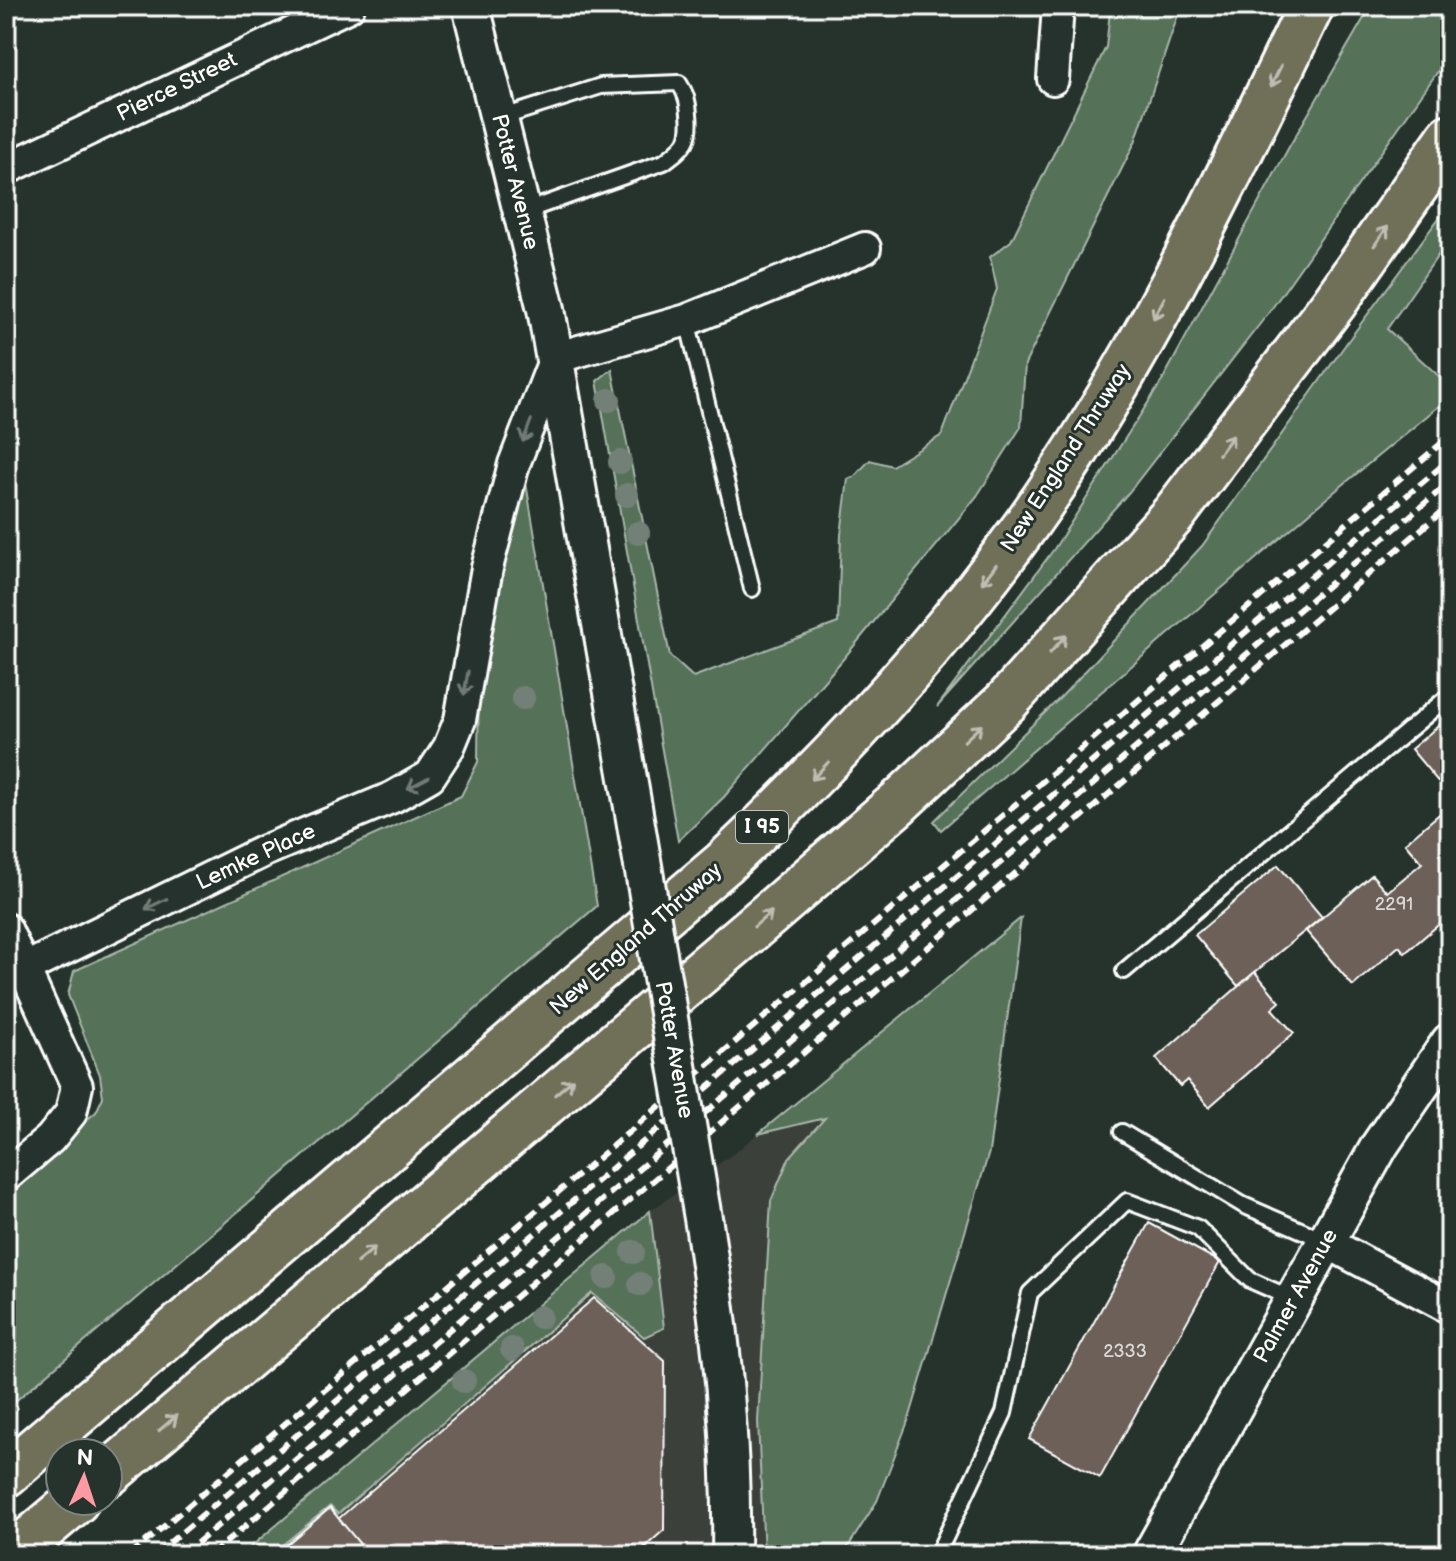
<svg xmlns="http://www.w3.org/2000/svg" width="1456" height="1561" font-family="'Balsamiq Sans',sans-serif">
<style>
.built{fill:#3b403a}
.green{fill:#557159;stroke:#aab8ac;stroke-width:2}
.building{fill:#6c6059;stroke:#fff;stroke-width:2}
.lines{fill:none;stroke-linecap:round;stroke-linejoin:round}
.service-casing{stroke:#fff;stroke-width:20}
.minor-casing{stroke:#fff;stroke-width:36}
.tertiary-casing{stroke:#fff;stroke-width:42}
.motorway-casing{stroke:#fff;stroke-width:50}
.service{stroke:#26332d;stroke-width:14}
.minor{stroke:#26332d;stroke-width:30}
.tertiary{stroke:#26332d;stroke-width:36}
.motorway{stroke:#706f59;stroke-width:44}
.rail{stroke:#fff;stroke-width:6;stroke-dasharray:12 6;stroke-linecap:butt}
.tertiary-bridge-casing{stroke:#fff;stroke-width:42;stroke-linecap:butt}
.tertiary-bridge{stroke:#26332d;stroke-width:36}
.tree{fill:#738077}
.oneway{stroke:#bfbeb4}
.oneway2{stroke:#727a76}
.labels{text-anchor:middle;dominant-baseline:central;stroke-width:6;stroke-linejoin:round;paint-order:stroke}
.number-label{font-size:18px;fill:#dad7d6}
.shield{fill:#26332d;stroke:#bec2c0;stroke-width:2}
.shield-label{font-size:20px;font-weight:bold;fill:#fff}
.street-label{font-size:22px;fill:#fff;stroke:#26332d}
</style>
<rect width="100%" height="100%" fill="#26332d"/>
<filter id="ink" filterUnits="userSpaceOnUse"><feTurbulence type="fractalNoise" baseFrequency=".0125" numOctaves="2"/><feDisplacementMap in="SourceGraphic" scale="16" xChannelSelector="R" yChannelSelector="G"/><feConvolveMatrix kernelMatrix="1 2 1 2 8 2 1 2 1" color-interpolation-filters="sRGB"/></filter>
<g filter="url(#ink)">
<path class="built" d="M 1021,918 L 808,1555 L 241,1555 L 650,1211 L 733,1154 Z"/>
<g class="green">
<path d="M 1113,6 L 1181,6 L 1135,142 L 1025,364 L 1021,427 L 977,496 L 844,658 L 724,797 L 678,841 L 597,381 L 612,369 L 670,656 L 693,677 L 838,623 L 841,535 L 848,479 L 854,477 L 870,460 L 892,466 L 942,435 L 997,289 L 990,257 L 1011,241 L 1106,47 L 1110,11 Z"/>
<path d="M 1371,6 L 1450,6 L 1450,54 L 1270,311 L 1129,492 L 937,707 L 1054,549 L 1162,381 L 1289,147 Z"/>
<path d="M 1450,203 L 1450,238 L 1387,329 L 1441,378 L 1450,371 L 1450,397 L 1322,502 L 941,830 L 934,821 L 1062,696 L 1202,546 L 1348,341 Z"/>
<path d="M 524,471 L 597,906 L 6,1409 L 6,1187 L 96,1112 L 103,1097 L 100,1075 L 68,995 L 74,971 L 461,796 L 478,762 L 479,671 Z"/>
<path d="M 1021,918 L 989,1152 L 910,1416 L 877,1501 L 843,1555 L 764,1555 L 758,1421 L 771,1201 L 789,1158 L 825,1118 L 758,1134 Z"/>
<path d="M 650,1211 L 664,1328 L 644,1337 L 592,1293 L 338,1514 L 330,1506 L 270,1555 L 241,1555 Z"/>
</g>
<g class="building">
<path d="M 1450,716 L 1450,796 L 1411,749 Z"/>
<path d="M 1450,805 L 1450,915 L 1405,953 L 1399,946 L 1353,986 L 1306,931 L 1372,875 L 1387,892 L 1422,863 L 1405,843 Z"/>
<path d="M 1278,865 L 1322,917 L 1238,986 L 1195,935 Z"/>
<path d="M 1255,972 L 1280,1002 L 1272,1009 L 1294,1033 L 1209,1107 L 1187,1080 L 1180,1086 L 1156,1058 Z"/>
<path d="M 1149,1223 L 1220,1262 L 1100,1478 L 1029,1439 Z"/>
<path d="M 594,1298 L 665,1361 L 664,1530 L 636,1555 L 369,1555 L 338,1519 Z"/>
<path d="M 330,1508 L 369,1555 L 274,1555 Z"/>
</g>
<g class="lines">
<g class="service-casing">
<g id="service">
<path d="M 500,118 L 601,86 L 679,83 C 686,94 688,101 689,114 C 692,141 685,146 664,162 L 523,212"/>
<path d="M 687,320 L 752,589"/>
<path d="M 1124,971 L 1450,695"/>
<path d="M 1122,1132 L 1243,1205 L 1326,1241"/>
<path d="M 937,1555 L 1004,1413 L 1030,1293 L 1127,1201 L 1198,1228 L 1250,1280 L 1293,1299"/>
</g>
</g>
<g class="minor-casing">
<g id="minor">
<path d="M 1053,79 L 1058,6"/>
<path d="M 6,169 L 349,6"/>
<path d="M 6,929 L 77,1086 L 71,1113 L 50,1139 L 6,1176"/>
<path d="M 26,968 L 264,851 L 393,797 L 430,776 L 449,747 L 460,720 L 487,568 L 514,464 L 555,358 L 687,320 L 865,248"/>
<path d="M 1326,1242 L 1450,1308"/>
</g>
</g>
<g class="tertiary-casing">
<g id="tertiary">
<path d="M 471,6 L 546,309 L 633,807"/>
<path d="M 704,1224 C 721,1334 733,1443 731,1555"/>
<path d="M 1151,1555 L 1380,1145 L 1450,1042"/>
</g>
</g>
<g class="motorway-casing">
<g id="motorway">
<path d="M 6,1474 L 724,863 C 834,759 937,649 1026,525 C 1140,365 1225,184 1311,6"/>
<path d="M 108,1474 L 767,916 L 898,803 L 1006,702 L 1173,515 L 1334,303 L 1450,137"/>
<path d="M 12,1555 L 76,1501"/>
</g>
</g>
<use href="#service" class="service"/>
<use href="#minor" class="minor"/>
<use href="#tertiary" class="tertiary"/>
<use href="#motorway" class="motorway"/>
<g class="rail">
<path d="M 130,1555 L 1450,436"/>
<path d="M 155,1555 L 1450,459"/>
<path d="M 183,1555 L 1450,482"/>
<path d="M 211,1555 L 1450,505"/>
</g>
<g class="tertiary-bridge-casing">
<path id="tertiary-bridge" d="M 633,807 L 704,1224"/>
</g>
<use href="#tertiary-bridge" class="tertiary-bridge"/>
</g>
<g class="tree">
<circle cx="609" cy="400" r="12"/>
<circle cx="620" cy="462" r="12"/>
<circle cx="627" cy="495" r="12"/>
<circle cx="638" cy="533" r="12"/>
<circle cx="523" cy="698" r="12"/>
<circle cx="633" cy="1252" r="12"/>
<circle cx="606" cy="1277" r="12"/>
<circle cx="640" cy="1284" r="12"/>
<circle cx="540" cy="1317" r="12"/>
<circle cx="512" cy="1349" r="12"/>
<circle cx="464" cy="1381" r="12"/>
</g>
<defs><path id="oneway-shaft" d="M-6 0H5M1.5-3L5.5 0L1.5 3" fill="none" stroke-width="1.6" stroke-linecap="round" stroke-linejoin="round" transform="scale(2)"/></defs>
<g class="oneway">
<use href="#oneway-shaft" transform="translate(1276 76) rotate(116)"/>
<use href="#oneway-shaft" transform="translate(1381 236) rotate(-55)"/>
<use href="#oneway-shaft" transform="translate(1159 308) rotate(118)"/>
<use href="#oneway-shaft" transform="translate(1226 445) rotate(-53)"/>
<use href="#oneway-shaft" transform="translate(989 574) rotate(127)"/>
<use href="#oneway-shaft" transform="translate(1058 644) rotate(-48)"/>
<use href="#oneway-shaft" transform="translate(973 733) rotate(-43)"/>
<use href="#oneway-shaft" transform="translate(820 771) rotate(133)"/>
<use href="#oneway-shaft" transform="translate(763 919) rotate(-41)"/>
<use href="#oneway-shaft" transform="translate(564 1087) rotate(-40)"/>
<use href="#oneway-shaft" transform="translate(366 1255) rotate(-40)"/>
<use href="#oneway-shaft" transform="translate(168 1423) rotate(-40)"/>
</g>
<g class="oneway2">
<use href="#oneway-shaft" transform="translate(527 431) rotate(111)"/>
<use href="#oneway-shaft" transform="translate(466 683) rotate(100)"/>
<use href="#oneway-shaft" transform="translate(418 783) rotate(152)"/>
<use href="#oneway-shaft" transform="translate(156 904) rotate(154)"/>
</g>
</g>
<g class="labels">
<g class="number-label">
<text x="1394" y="904">2291</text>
<text x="1125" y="1351">2333</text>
</g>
<rect class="shield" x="736" y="811" width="52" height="32" rx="6"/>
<g class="shield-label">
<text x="762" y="827">I 95</text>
</g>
<g class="street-label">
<text transform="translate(177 87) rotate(-26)">Pierce Street</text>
<text transform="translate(515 182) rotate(76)">Potter Avenue</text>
<text transform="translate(1066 458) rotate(-57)">New England Thruway</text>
<text transform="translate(256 857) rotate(-25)">Lemke Place</text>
<text transform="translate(636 939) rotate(-41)">New England Thruway</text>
<text transform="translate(674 1050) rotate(80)">Potter Avenue</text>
<text transform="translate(1296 1296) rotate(-61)">Palmer Avenue</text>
</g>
</g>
<rect width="1456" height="1561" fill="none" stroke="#26332d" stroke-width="32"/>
<rect x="16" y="16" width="1424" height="1529" fill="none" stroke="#fff" stroke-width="3" filter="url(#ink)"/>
<g transform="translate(84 1477) rotate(3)"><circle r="38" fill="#26332d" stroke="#7d8581" stroke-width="2"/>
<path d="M0-6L14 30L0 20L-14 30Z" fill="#ff9aa2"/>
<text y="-12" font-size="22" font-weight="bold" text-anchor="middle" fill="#ffffff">N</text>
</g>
</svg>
